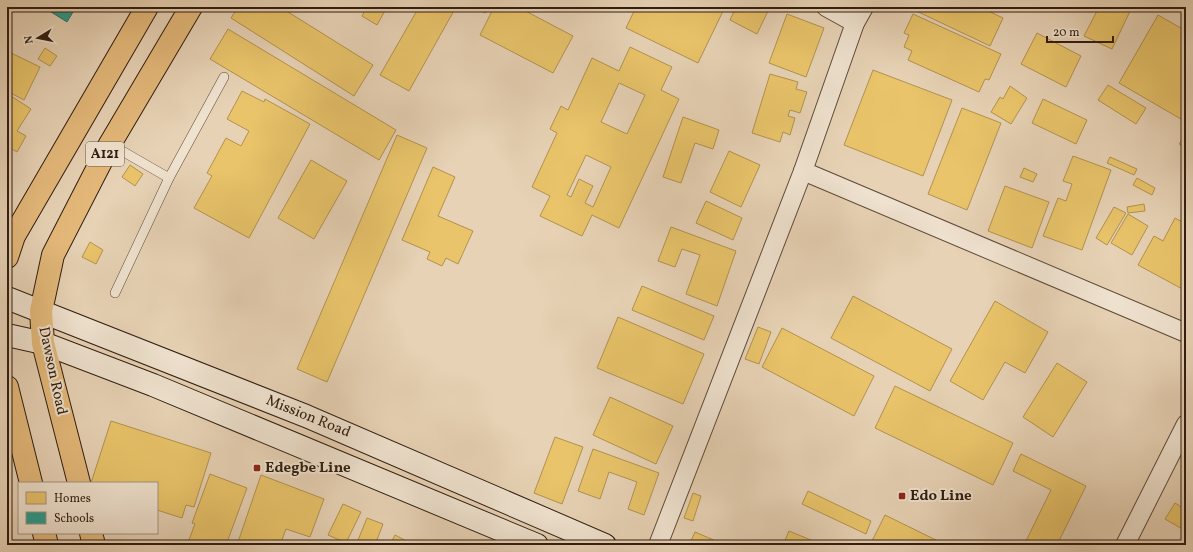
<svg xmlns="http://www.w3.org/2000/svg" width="1193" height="552" font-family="Vollkorn,serif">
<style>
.homes{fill:#e9c46a;stroke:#b2924f;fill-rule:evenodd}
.schools{fill:#2a9d8f;stroke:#2c7769}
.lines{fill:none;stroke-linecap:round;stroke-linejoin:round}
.lane-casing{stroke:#5e4a39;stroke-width:10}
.street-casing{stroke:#5e4a39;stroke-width:20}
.secondary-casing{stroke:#301d10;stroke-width:24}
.highway-casing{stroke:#301d10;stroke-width:24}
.lane{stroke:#efe2cf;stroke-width:9}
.street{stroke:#efe2cf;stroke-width:18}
.secondary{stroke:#efe2cf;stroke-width:22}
.highway{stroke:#e4b97a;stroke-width:22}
.poi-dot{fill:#8f2418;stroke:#efe2cf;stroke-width:1.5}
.labels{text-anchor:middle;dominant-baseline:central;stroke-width:4;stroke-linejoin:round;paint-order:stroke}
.shield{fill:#efe2cf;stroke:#695849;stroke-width:1}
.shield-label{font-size:14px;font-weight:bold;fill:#301d10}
.street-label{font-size:15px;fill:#301d10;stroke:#efe2cf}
.poi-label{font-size:15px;font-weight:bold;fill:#301d10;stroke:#efe2cf;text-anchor:start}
</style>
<rect width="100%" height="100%" fill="#e7d2b5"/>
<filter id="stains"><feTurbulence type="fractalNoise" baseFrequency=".005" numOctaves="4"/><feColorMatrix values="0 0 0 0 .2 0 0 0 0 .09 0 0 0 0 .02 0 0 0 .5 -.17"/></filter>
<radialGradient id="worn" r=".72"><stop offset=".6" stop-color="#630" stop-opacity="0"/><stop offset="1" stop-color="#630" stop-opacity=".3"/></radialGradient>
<g class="homes">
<path d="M 238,7 L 280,7 L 373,65 L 354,96 L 231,18 Z"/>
<path d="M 367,7 L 387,7 L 377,25 L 362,16 Z"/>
<path d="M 419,7 L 456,7 L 409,91 L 380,75 Z"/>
<path d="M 475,7 L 489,7 L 485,13 Z"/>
<path d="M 494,7 L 518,7 L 573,36 L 553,73 L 480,35 Z"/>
<path d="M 636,7 L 725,7 L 698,63 L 626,28 Z"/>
<path d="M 736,7 L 770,7 L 757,34 L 730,20 Z"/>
<path d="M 908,7 L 980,7 L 1003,18 L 990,46 Z"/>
<path d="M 1099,7 L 1132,7 L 1112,49 L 1084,36 Z"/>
<path d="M 787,14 L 824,28 L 806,77 L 769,63 Z"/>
<path d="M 913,14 L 1001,54 L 989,80 L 985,79 L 979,92 L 908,60 L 912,51 L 904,47 L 909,35 L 904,33 Z"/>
<path d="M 1158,15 L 1186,31 L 1186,122 L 1119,83 Z"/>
<path d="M 228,29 L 396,130 L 379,160 L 210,59 Z"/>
<path d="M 1037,33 L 1081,56 L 1066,87 L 1021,64 Z"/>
<path d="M 630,47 L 672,67 L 661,90 L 679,99 L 619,228 L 592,215 L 582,236 L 540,216 L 550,196 L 532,187 L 557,133 L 550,129 L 561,106 L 568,110 L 592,58 L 619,71 ZM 619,83 L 645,95 L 627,134 L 601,122 ZM 586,155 L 611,167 L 593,207 L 585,203 L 593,186 L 579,179 L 571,197 L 567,195 Z"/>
<path d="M 45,48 L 57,56 L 50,66 L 38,59 Z"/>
<path d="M 7,51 L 40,67 L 24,100 L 7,91 Z"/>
<path d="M 873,70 L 952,100 L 923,176 L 844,145 Z"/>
<path d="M 770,74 L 798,82 L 796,89 L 807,92 L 800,113 L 790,110 L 788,116 L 795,118 L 790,135 L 783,132 L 780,142 L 752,133 Z"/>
<path d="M 1108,85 L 1146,108 L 1136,124 L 1098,100 Z"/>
<path d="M 1010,86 L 1027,98 L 1011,124 L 991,112 L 1000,97 L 1003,99 Z"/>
<path d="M 242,91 L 264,102 L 265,99 L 310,124 L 249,238 L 194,208 L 212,176 L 207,173 L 226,138 L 241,146 L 249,131 L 227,119 Z"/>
<path d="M 11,96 L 31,109 L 17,131 L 26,136 L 17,152 L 7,146 L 7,102 Z"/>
<path d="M 1043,99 L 1087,120 L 1076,144 L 1032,123 Z"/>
<path d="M 962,108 L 1001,123 L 967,210 L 928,194 Z"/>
<path d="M 683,117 L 719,130 L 713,149 L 695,143 L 681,183 L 663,177 Z"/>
<path d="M 1186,134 L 1186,149 L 1179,144 Z"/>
<path d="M 397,135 L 427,148 L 327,382 L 297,369 Z"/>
<path d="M 729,151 L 760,165 L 741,207 L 710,192 Z"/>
<path d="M 1073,156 L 1111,170 L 1082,250 L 1043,236 L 1058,198 L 1066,201 L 1072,184 L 1063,181 Z"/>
<path d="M 1110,157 L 1137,169 L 1134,175 L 1107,163 Z"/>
<path d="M 311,160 L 347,181 L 314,239 L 278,218 Z"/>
<path d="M 130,165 L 143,174 L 135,186 L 122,177 Z"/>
<path d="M 433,167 L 455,177 L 438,216 L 473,231 L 458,264 L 446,258 L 442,266 L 427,259 L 430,252 L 402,240 Z"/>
<path d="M 1024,168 L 1037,174 L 1033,182 L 1020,177 Z"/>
<path d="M 1137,178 L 1155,188 L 1152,195 L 1133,185 Z"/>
<path d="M 1005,186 L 1049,202 L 1032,248 L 988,231 Z"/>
<path d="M 706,201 L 742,218 L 733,240 L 696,223 Z"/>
<path d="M 1144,204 L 1145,211 L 1128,213 L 1127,207 Z"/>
<path d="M 1114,207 L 1126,213 L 1107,245 L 1096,238 Z"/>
<path d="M 1128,214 L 1148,226 L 1132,255 L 1111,243 Z"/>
<path d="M 1175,218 L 1186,224 L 1186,291 L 1138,265 L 1154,236 L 1163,241 Z"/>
<path d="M 671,227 L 736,251 L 717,306 L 686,294 L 700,255 L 682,249 L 675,267 L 658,261 Z"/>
<path d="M 90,242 L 103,250 L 96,264 L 82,257 Z"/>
<path d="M 642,286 L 714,316 L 704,340 L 632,310 Z"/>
<path d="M 853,296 L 952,349 L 930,391 L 831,338 Z"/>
<path d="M 995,301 L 1048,332 L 1025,373 L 1005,362 L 983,400 L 950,381 Z"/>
<path d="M 618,317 L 704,354 L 683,404 L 597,368 Z"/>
<path d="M 758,327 L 771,332 L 759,364 L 745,359 Z"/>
<path d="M 782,328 L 874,376 L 854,416 L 762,367 Z"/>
<path d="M 1057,363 L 1087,382 L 1053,437 L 1023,417 Z"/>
<path d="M 895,386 L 1013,443 L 993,485 L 875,428 Z"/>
<path d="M 610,397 L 673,426 L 656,464 L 593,435 Z"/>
<path d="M 111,421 L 211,453 L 194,507 L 186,505 L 182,518 L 157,510 L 157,483 L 91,483 Z"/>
<path d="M 555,437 L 583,447 L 562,504 L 534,493 Z"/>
<path d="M 593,449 L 659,473 L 644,515 L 628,509 L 637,482 L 609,472 L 600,499 L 578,491 Z"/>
<path d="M 1021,454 L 1086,486 L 1057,545 L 1024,545 L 1051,490 L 1013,471 Z"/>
<path d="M 210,474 L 247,488 L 226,545 L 187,545 L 195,524 L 192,523 Z"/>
<path d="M 261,475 L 324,499 L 310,537 L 286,529 L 280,545 L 237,545 Z"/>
<path d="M 808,491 L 871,521 L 866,534 L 802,504 Z"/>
<path d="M 693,493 L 701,496 L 693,521 L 684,518 Z"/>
<path d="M 1175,503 L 1186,510 L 1186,531 L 1165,519 Z"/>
<path d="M 343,504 L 361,512 L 346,543 L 328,535 Z"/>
<path d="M 885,515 L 946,545 L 870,545 Z"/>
<path d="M 367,518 L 383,524 L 375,545 L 356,545 Z"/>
<path d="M 789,531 L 823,545 L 783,545 Z"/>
<path d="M 695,532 L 716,541 L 715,545 L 689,545 Z"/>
<path d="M 395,535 L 414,545 L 390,545 Z"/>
</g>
<path class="schools" d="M 43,7 L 76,7 L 67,22 Z"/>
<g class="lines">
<g class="lane-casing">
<g id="lane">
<path d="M 110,144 L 169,178"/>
<path d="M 115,293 L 169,178 L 224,77"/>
</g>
</g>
<g class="street-casing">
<g id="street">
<path d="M 826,7 L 855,23"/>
<path d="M 803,171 L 1186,333"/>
<path d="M 658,545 L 803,171 L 855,23 L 864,7"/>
<path d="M 1125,545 L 1186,424"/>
</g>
</g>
<g class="secondary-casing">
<g id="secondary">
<path d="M 7,298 L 306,416 L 605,545"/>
<path d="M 7,335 L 43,343 L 153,385 L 537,545"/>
</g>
</g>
<g class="highway-casing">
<g id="highway">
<path d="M 7,257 L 14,236 L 147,7"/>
<path d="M 7,387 L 31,483"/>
<path d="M 79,483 L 43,343 L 41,311 L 53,255 L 110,144 L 191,7"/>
<path d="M 44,533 L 47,545"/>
<path d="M 91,533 L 94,545"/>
</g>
</g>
<use href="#lane" class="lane"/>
<use href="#street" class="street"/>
<use href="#secondary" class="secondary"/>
<use href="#highway" class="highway"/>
</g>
<g class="poi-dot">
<rect x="253" y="464" width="8" height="8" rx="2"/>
<rect x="898" y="492" width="8" height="8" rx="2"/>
</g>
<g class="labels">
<rect class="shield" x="86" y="142" width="38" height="24" rx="3"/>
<g class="shield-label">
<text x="105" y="154">A121</text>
</g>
<g class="street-label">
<text transform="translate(52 371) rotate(78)">Dawson Road</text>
<text transform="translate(308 417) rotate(22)">Mission Road</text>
</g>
<g class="poi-label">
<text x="265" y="468">Edegbe Line</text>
<text x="910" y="496">Edo Line</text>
</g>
</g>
<rect width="1193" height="552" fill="none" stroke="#e7d2b5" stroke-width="24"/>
<rect x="8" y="8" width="1177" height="536" fill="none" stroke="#301d10" stroke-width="2"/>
<rect x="12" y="12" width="1169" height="528" fill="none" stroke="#301d10"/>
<rect x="18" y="482" width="140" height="52" fill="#efe2cf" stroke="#a39383"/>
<rect x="26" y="492" width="20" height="12" fill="#e9c46a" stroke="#a39383"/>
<text x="54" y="502" font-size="12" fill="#301d10">Homes</text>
<rect x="26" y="512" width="20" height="12" fill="#2a9d8f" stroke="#a39383"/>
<text x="54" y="522" font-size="12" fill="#301d10">Schools</text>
<g transform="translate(38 38) rotate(260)" stroke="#efe2cf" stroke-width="3" paint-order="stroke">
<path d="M0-3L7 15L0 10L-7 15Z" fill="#301d10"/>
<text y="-6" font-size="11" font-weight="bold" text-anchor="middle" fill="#301d10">N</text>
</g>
<path d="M1047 36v6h66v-6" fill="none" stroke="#301d10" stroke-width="2"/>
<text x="1053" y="36" font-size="12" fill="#301d10" stroke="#efe2cf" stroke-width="3" paint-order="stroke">20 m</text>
<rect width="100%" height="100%" filter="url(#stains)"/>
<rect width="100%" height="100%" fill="url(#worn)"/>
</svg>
